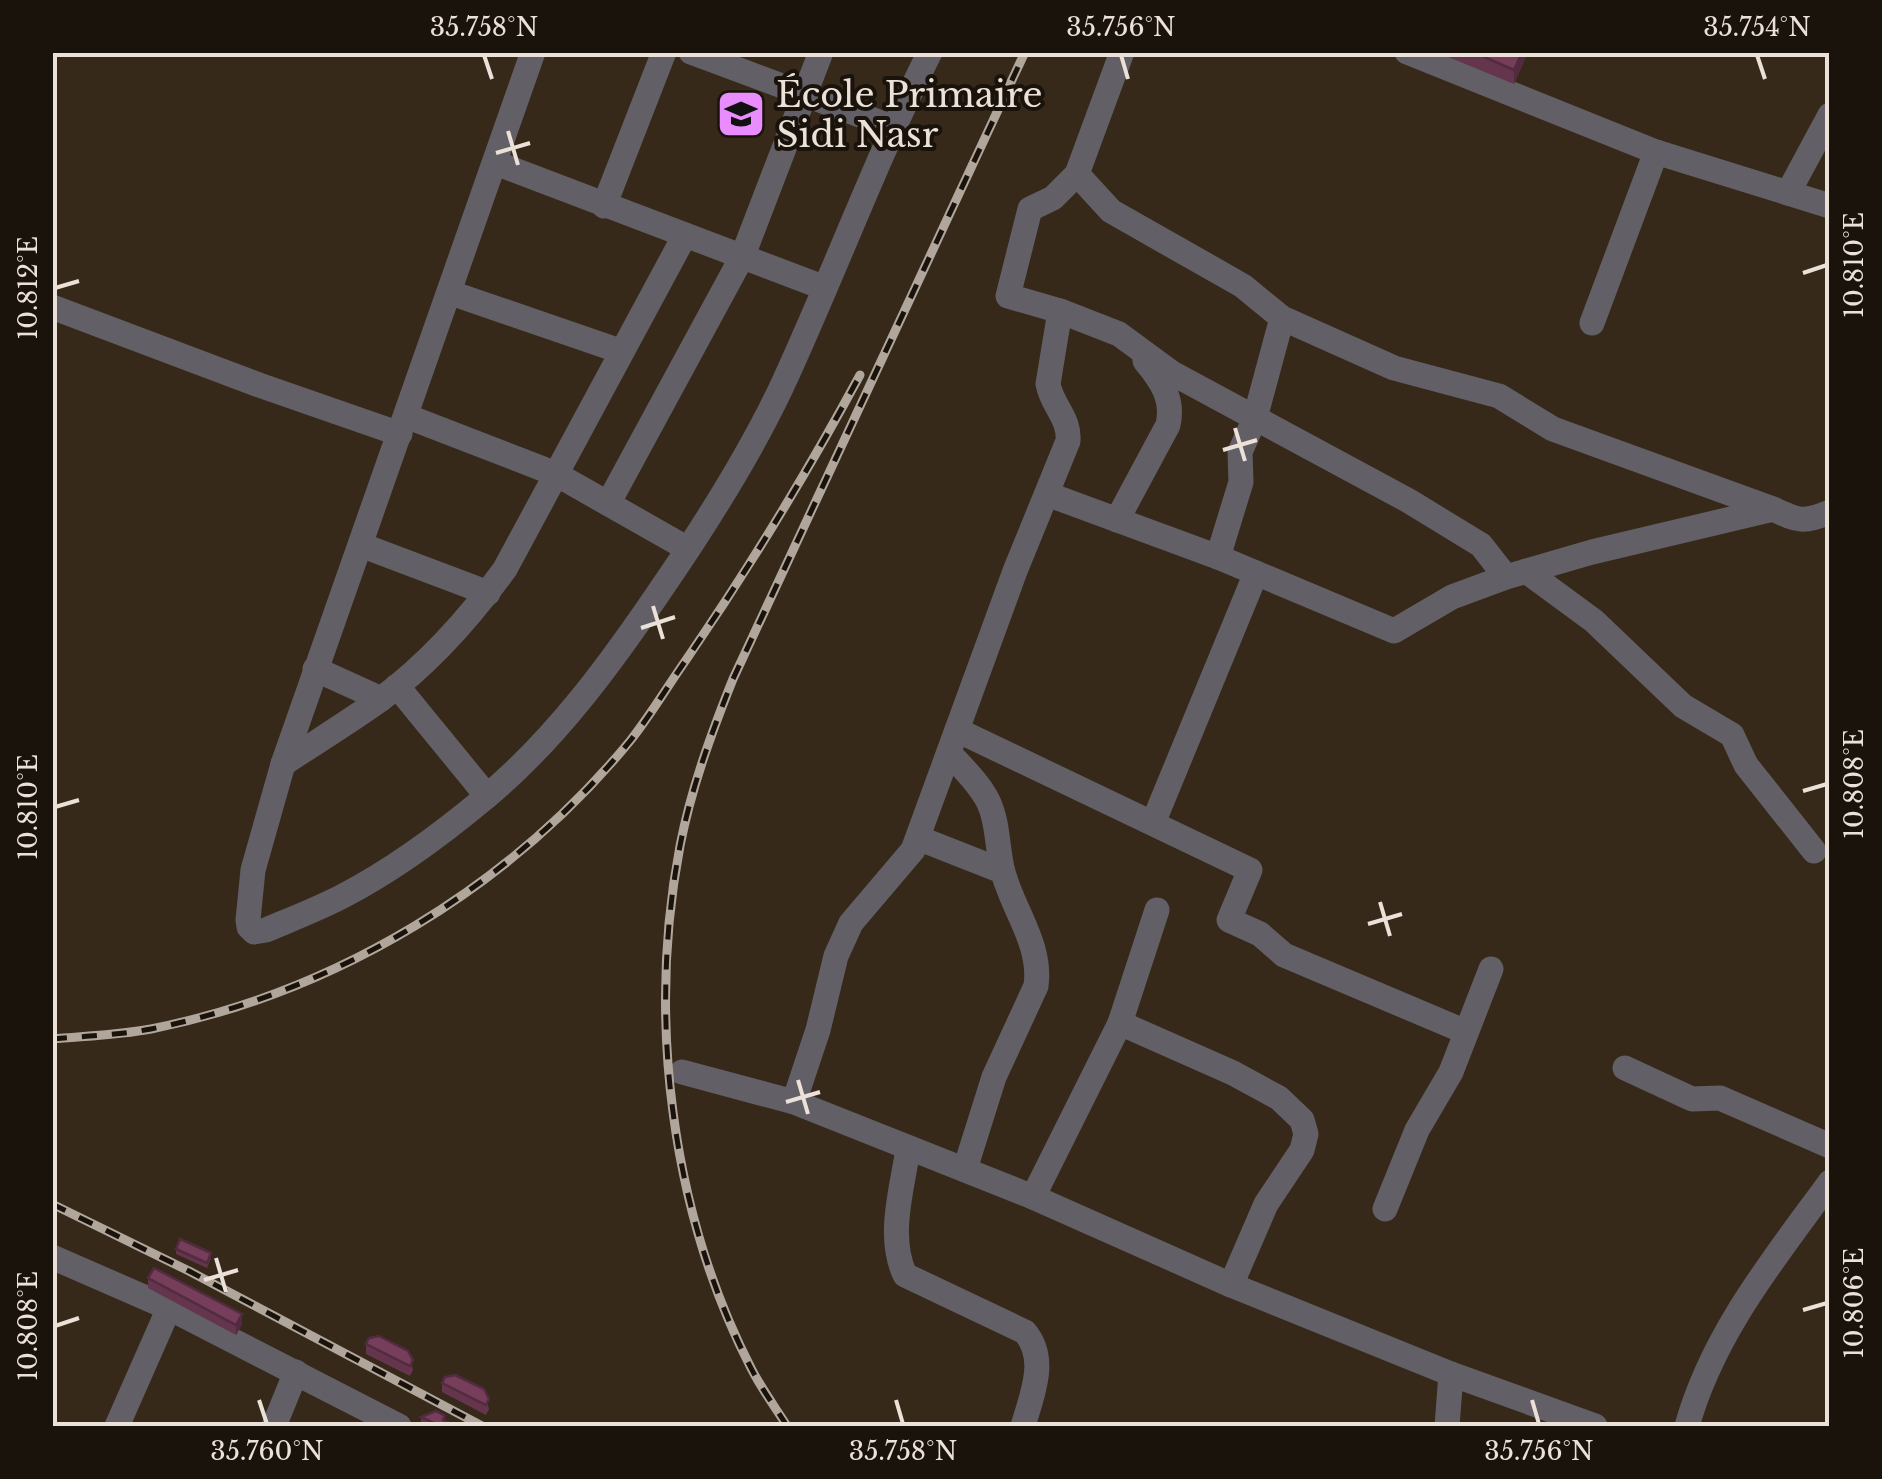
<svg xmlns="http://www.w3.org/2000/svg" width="1882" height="1479" font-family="'Libre Baskerville',serif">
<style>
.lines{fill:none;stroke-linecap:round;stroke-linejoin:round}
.minor{stroke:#625f67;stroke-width:25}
.rail-casing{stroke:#b1a69b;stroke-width:9}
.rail{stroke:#19130c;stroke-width:5;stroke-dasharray:15;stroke-linecap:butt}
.wall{fill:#65354e}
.shaded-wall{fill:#532b40}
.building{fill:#763e5b;stroke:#532b40;stroke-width:2.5}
.ticks{fill:none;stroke:#ebe1d8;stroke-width:4}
.labels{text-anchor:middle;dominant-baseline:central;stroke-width:8;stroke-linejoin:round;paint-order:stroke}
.poi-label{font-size:35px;fill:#ebe1d8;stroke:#19130c;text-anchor:start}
.neatline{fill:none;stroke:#ebe1d8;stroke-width:4}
.ticks-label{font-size:25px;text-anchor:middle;fill:#ebe1d8}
</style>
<rect width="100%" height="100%" fill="#36291a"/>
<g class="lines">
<g class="minor">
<path d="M 533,52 L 283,764 L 253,870 L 248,920 L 249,927 L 254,932 L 266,930 C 292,919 318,909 343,896 C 393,870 443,833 486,797 C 558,737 614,659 666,582 C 709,519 750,454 782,386 C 833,276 875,161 930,52"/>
<path d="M 691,52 L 892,127"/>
<path d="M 1407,52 L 1656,152 L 1830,206"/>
<path d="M 496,163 L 825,288"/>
<path d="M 1077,174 L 1111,211 L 1243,286 L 1282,318 L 1394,368 L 1499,396 L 1553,429 L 1773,509 C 1798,521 1804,523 1830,512"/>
<path d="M 1788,193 L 1830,115"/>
<path d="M 604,206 L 664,52"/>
<path d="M 451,293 L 620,351"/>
<path d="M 52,307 L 259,385 L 400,434"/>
<path d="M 1060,311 L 1119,334 L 1172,373 L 1409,501 L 1481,545 L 1506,577"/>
<path d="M 1592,323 L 1656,152"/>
<path d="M 406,416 L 556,474 L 688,549"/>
<path d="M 1047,494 L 1218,557 L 1394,631 L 1452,597 L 1506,577 L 1592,552 L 1773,509"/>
<path d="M 609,502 L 743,255 L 821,52"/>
<path d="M 1117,520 L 1168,425 C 1174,399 1161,380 1145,361"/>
<path d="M 361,545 L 488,593"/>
<path d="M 1218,557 L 1241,482 L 1240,452 L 1255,418 L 1282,318"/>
<path d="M 1526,571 L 1594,621 L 1683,706 L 1732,735 L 1746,765 L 1814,851"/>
<path d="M 315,669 L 381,699"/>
<path d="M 397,686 L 487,796"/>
<path d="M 957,730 L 1250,870 L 1229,920 L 1260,934 L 1284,955 L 1466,1032"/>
<path d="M 949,753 C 962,767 979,783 988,801 C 998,822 997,846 1002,868 C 1011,908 1042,943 1036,986 L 994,1077 L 965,1169"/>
<path d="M 283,764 C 316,742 349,722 381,699 C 428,664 471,616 505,569 L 685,235"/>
<path d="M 1153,823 L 1256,573"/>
<path d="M 918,838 L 1002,871"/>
<path d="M 1120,1023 L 1233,1073 L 1279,1098 L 1302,1120 L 1306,1134 L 1302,1150 L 1266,1204 L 1231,1285"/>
<path d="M 1625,1068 L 1692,1099 L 1720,1098 L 1830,1146"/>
<path d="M 682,1072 L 794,1102 L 1033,1197 L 1231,1285 L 1451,1374 L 1595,1426"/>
<path d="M 794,1102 L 818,1030 L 836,956 L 851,923 L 913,850 L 1015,571 L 1068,441 C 1070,418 1052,406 1048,384 L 1060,311 L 1008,296 L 1030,209 L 1053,198 L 1077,174 L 1122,52"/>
<path d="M 908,1149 C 902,1189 887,1237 905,1275 L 1025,1332 C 1048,1359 1032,1395 1023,1426"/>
<path d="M 1033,1197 L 1120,1023 L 1157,910"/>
<path d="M 1385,1209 L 1417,1130 L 1451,1072 L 1491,969"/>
<path d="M 52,1257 L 169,1308 L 399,1426"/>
<path d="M 117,1426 L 169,1308"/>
<path d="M 274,1426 L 296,1372"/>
<path d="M 1447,1426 L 1451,1374"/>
<path d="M 1687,1426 C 1713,1333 1774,1259 1830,1182"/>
</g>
<g class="rail-casing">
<g id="rail">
<path d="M 52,1039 C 85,1036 119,1035 151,1029 C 336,992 510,887 630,741 C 650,716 667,687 686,660 C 749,568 807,473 860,375"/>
<path d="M 52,1204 L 189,1271 L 482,1426"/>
<path d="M 787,1426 C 775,1407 761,1388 751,1368 C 671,1212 647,1018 680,846 C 691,789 711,734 733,679 L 1025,52"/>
</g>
</g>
<use href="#rail" class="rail"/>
</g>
<g class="wall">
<path d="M 1441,52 L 1528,52 L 1514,84 L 1441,54 Z"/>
<path d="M 176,1249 L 211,1258 L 207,1268 L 176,1254 Z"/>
<path d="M 148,1278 L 242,1324 L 236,1335 L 148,1288 Z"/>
<path d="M 366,1344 L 408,1351 L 413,1370 L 410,1376 L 366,1354 Z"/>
<path d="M 442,1383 L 484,1389 L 489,1409 L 486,1415 L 442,1392 Z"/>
<path d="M 421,1417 L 445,1421 L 456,1426 L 421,1426 Z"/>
</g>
<g class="shaded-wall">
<path d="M 1522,52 L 1528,52 L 1514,84 L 1514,70 Z"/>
<path d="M 242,1314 L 242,1324 L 236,1335 L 236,1325 Z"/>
</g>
<g class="building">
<path d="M 1473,52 L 1522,52 L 1514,70 Z"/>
<path d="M 180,1239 L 211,1253 L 207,1263 L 176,1249 Z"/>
<path d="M 154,1268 L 242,1314 L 236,1325 L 148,1278 Z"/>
<path d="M 379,1336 L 408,1351 L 413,1360 L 410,1366 L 366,1344 L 369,1338 Z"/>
<path d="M 455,1375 L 484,1389 L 489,1399 L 486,1405 L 442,1383 L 445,1377 Z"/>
<path d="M 436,1411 L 445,1416 L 443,1420 L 456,1426 L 440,1426 L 421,1417 Z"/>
</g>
<path class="ticks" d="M 484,55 L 492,79M 1121,55 L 1128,79M 1757,55 L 1765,79M 508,131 L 518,165M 496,153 L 530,143M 1803,273 L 1827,265M 55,288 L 79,281M 1235,428 L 1245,461M 1223,450 L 1257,440M 653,606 L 663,639M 641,628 L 675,617M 1803,791 L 1827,784M 55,807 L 79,800M 1380,902 L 1390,936M 1368,924 L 1402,914M 798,1080 L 808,1114M 786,1102 L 820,1092M 216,1258 L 226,1292M 204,1280 L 238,1270M 1803,1310 L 1827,1303M 55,1326 L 79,1318M 259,1400 L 267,1424M 896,1400 L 903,1424M 1532,1400 L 1539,1424"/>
<defs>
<g id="school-square" transform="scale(2.5)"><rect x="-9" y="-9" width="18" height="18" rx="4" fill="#e98dfe" stroke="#19130c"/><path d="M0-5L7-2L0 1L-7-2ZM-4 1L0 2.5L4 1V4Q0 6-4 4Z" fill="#111"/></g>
</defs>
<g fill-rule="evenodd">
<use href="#school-square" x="741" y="114"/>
</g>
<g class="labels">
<g class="poi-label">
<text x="776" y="94">École Primaire<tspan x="776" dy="40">Sidi Nasr</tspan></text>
</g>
</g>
<rect width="1882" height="1479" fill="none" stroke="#19130c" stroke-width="110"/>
<rect x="55" y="55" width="1772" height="1369" class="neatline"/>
<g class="ticks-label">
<text x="484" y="36">35.758°N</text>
<text x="1121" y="36">35.756°N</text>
<text x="1757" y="36">35.754°N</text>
<text transform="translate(1854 265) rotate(-90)" y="9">10.810°E</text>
<text transform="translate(28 288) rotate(-90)" y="9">10.812°E</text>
<text transform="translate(1854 784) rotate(-90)" y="9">10.808°E</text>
<text transform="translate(28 807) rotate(-90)" y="9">10.810°E</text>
<text transform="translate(1854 1303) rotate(-90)" y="9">10.806°E</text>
<text transform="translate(28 1326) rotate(-90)" y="9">10.808°E</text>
<text x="267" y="1460">35.760°N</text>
<text x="903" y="1460">35.758°N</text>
<text x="1539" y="1460">35.756°N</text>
</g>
</svg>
